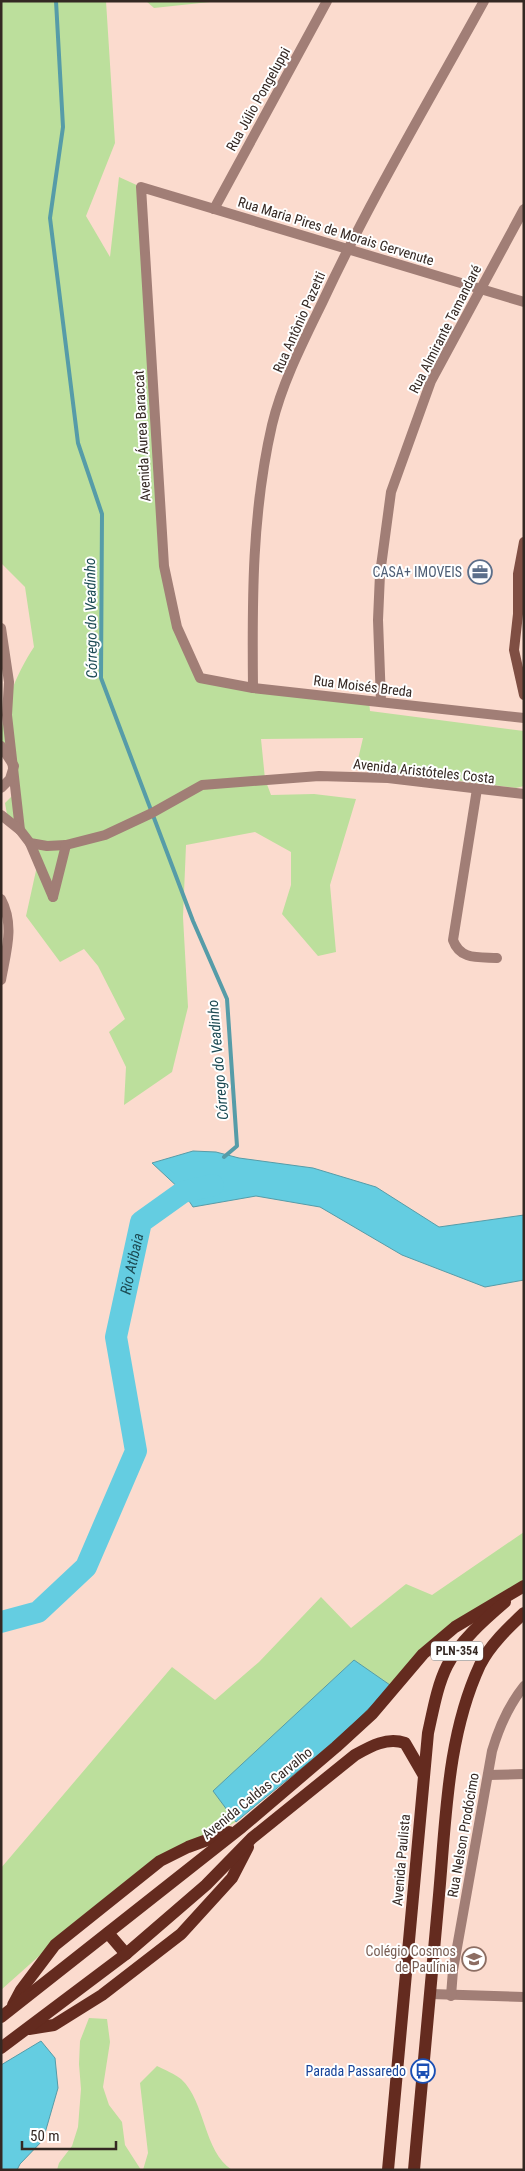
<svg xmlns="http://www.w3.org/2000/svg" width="525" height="2171" font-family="'Roboto Condensed',sans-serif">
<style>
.green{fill:#bcdf9c}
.water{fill:#64cde1;stroke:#569ca8}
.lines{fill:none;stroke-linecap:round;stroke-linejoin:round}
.stream{stroke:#569ca8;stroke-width:4}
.river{stroke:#64cde1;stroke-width:22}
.street{stroke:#a17e76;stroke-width:10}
.secondary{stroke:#7f4e43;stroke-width:10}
.primary{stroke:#642b1f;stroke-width:12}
.labels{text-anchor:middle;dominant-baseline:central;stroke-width:4;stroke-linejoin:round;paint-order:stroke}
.shield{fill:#fff;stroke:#716865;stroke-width:1}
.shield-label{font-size:12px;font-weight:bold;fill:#342823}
.street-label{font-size:14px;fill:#342823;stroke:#fff}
.service-label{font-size:14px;fill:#4e5e75;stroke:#fff;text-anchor:end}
.education-label{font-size:14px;fill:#785e54;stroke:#fff;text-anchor:end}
.transit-label{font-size:14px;fill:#164399;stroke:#fff;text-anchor:end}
.water-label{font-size:15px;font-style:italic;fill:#1c4b54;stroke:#fff}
</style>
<rect width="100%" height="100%" fill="#fbdbce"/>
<g class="green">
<path d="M 1,1 L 106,1 L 115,143 L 86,216 L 110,257 L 119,177 L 141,187 L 164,566 L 177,627 L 200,678 L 369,701 L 370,711 L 524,731 L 524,786 L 516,788 L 356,768 L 363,738 L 261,739 L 265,779 L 271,795 L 314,794 L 356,799 L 330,885 L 336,952 L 318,956 L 282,914 L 291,885 L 291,852 L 255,832 L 186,845 L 183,917 L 188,1007 L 172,1072 L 124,1105 L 126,1067 L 109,1032 L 125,1019 L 98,966 L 84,949 L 60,962 L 26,916 L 39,857 L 8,820 L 5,803 L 16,792 C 15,784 14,773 11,765 C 8,760 2,755 1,749 C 0,713 15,676 34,647 L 25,587 L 1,563 Z"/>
<path d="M 146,1 L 219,1 L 154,8 Z"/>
<path d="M 524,1532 L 524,1584 L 486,1607 L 390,1685 L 353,1661 L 214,1791 L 236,1822 L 160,1861 L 57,1940 L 1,1990 L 1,1868 L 172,1667 L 215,1700 L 259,1662 L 321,1597 L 351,1628 L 406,1584 L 432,1595 Z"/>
<path d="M 89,2018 L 107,2019 L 110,2042 L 103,2087 L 109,2105 L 122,2122 L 125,2145 L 141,2170 L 57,2170 L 59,2163 L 72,2146 L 78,2127 L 81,2089 L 79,2064 L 80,2041 Z"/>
<path d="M 157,2066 C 165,2070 175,2074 181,2079 C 206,2102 203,2151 232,2170 L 143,2170 L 148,2153 L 140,2083 Z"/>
</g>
<g class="water">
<path d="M 193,1151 L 216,1152 L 239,1158 L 313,1168 L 376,1187 L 439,1227 L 524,1215 L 524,1280 L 485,1287 L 402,1255 L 320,1207 L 256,1196 L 193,1207 L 183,1192 L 152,1163 Z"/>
<path d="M 354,1660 L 390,1685 C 346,1738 288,1777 236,1822 L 213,1791 Z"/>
<path d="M 41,2041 L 55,2058 L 58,2088 L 43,2140 L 20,2164 L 17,2170 L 1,2170 L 1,2065 Z"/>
</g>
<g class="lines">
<path class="stream" d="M 56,1 L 63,127 L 50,218 L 78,443 L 102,514 L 101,678 L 193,921 L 227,999 L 237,1146 L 224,1157"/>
<path class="river" id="s1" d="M 1,1622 L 38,1612 L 86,1567 L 136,1451 L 116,1337 L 141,1222 L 183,1192 L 213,1185"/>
<g class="street">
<path d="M 214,209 L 327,1"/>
<path d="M 524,302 L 141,187 L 164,566 L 177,627 L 200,678 L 253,688 L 524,718"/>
<path d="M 1,628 L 9,682 L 7,715 L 20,830 L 30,843 L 47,846 L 66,845 L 105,835 L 152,813 L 202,785 L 319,776 L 388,778 L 524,794"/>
<path d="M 253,688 C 252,599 252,512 272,425 C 282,383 303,342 322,303 C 370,200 429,101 484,1"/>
<path d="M 381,702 L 378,620 L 380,574 L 391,492 L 431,381 L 524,209"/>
<path d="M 1,746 L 14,766 L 10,779 L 1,788"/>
<path d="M 477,789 L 453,940 C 460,960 478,957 497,958"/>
<path d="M 1,815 L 20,830"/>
<path d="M 30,843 L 53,897"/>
<path d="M 53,897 L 66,845"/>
<path d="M 1,899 C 15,925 6,952 1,980"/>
<path d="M 488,1775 L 524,1774"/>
<path d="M 431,1994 L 524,1997"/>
<path d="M 451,1996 L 453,1970 L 492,1751 C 499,1727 508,1706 524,1686"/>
</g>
<path class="secondary" d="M 524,542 L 518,574 L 518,614 L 514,650 L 524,695"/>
<g class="primary">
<path d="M 108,1933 L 126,1954"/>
<path d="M 13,2005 L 21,1990 L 55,1945 L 160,1861 L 188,1847 L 229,1832"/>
<path d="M 1,2017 L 242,1827 L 336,1747 L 372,1714 L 423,1654 L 455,1627 L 524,1586"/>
<path d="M 29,2029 L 54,2025 L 102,1995 L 181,1934 L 232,1878 L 248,1847"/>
<path d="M 1,2048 L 126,1954 L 206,1885 L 252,1838 L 355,1755 C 371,1746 387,1737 405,1743 L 423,1774"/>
<path d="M 388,2170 L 428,1733 C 433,1711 437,1686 447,1666 C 459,1642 484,1620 505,1602"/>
<path d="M 414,2170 C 422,2078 431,1986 439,1895 C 446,1818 447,1736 480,1665 C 490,1645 508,1628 524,1613"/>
</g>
</g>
<defs>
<g id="office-ring" transform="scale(1.25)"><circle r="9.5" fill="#fff" stroke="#5c6f8a" stroke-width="1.5"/><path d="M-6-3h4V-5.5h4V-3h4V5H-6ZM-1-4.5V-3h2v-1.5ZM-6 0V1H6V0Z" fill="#5c6f8a"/></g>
<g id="university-ring" transform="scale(1.25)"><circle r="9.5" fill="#fff" stroke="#8d6e63" stroke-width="1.5"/><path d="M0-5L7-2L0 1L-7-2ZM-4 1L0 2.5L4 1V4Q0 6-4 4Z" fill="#8d6e63"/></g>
<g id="bus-ring" transform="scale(1.25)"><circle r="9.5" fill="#fff" stroke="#1a4fb4" stroke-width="1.5"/><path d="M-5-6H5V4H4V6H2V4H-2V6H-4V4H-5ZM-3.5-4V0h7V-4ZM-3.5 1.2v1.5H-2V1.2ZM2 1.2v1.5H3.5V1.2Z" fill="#1a4fb4"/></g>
</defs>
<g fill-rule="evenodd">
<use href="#office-ring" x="480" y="572"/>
<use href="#university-ring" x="474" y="1959"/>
<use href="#bus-ring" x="423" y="2071"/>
</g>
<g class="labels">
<rect class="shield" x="431" y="1641.5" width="52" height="19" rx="4"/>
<g class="shield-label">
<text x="457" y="1651">PLN-354</text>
</g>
<g class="street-label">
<text transform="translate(258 99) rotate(-61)">Rua Júlio Pongeluppi</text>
<text transform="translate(336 231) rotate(17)">Rua Maria Pires de Morais Gervenute</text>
<text transform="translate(299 322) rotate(-66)">Rua Antônio Pazetti</text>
<text transform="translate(445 329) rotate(-63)">Rua Almirante Tamandaré</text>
<text transform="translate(142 436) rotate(-93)">Avenida Áurea Baraccat</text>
<text transform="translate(363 686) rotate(7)">Rua Moisés Breda</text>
<text transform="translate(424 771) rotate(6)">Avenida Aristóteles Costa</text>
<text transform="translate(257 1793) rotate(-39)">Avenida Caldas Carvalho</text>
<text transform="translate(463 1835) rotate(-80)">Rua Nelson Prodócimo</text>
<text transform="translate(401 1860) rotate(-85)">Avenida Paulista</text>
</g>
<g class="service-label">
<text x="462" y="572">CASA+ IMOVEIS</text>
</g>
<g class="education-label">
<text x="456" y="1951">Colégio Cosmos<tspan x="456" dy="16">de Paulínia</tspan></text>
</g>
<g class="transit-label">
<text x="406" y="2071">Parada Passaredo</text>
</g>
<g class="water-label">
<text transform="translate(91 618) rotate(-91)">Córrego do Veadinho</text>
<text transform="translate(218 1060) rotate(-95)">Córrego do Veadinho</text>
<text stroke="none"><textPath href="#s1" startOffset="421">Rio Atibaia</textPath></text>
</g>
</g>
<rect width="525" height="2171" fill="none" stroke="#342823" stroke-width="5"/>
<path d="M22 2141v8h94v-8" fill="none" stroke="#342823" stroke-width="2.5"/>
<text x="30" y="2141" font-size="15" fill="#342823" stroke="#ffffff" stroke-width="4" paint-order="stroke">50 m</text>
</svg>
